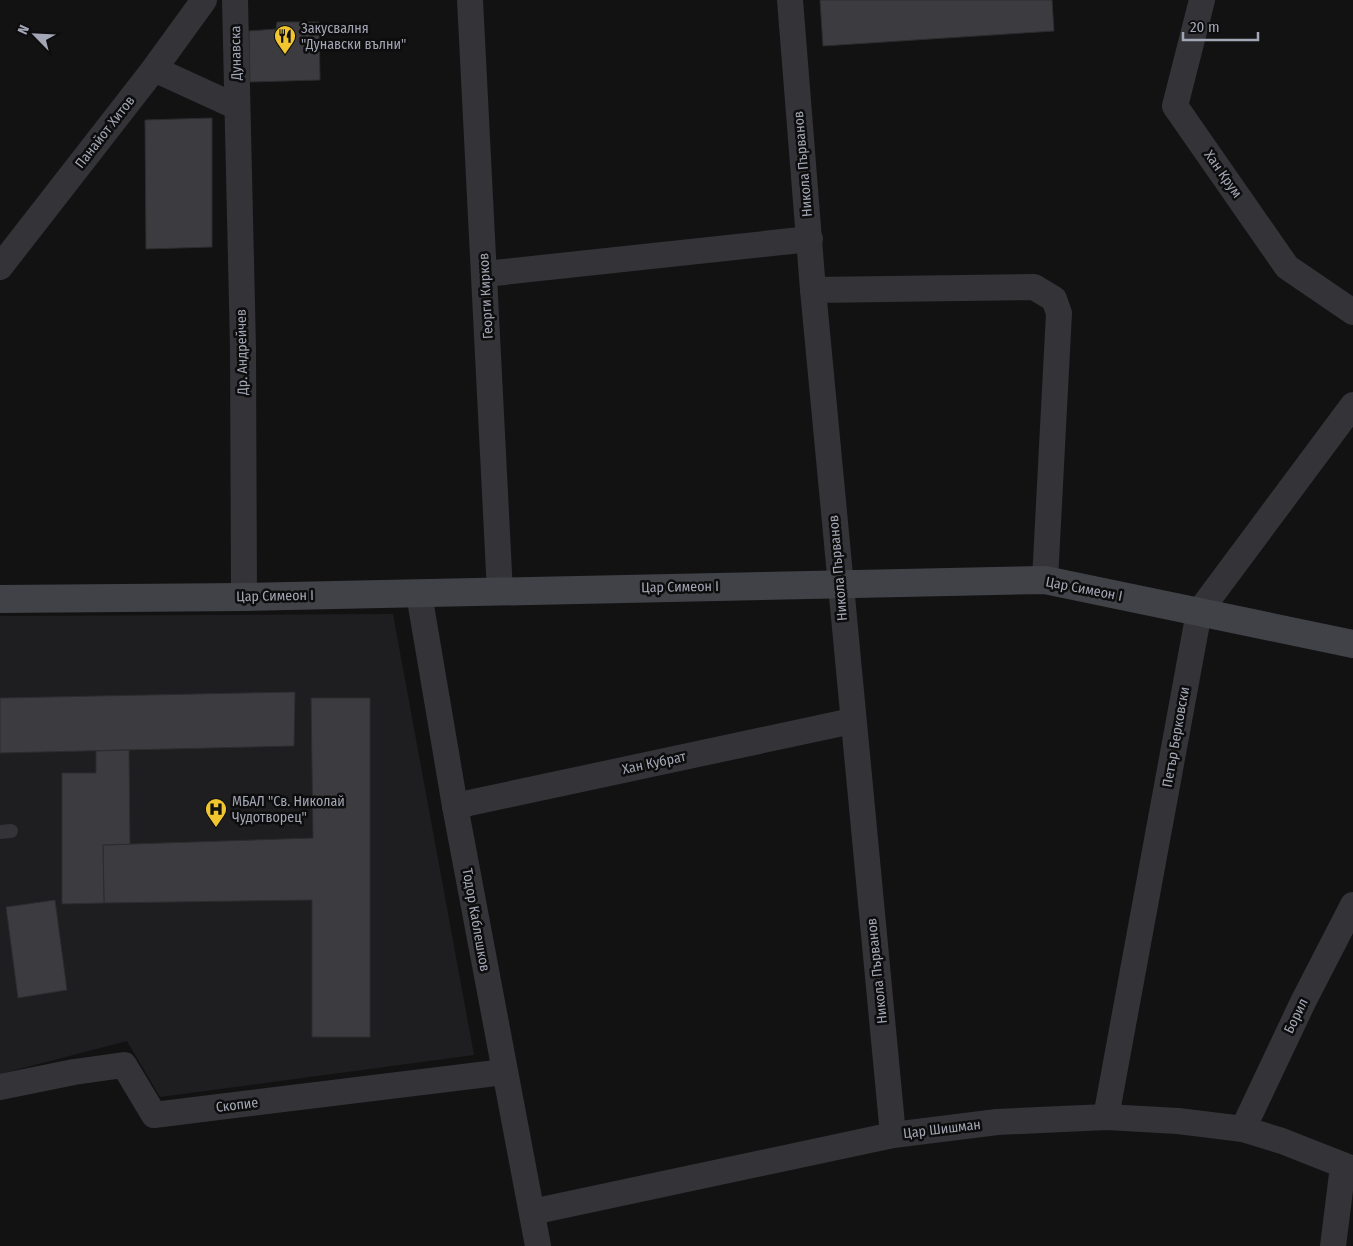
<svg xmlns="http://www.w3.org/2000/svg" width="1353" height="1246" font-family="'Fira Sans Condensed',sans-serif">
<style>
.built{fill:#1e1e20}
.building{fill:#3c3c40;stroke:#2c2c2f}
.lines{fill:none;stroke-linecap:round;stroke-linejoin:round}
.lane{stroke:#333338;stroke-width:14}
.street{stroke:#333338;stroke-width:26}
.secondary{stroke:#414248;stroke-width:28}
.labels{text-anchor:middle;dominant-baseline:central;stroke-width:5;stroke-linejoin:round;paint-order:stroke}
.poi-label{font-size:14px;fill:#a3a6b4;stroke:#0d0d0e;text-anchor:start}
.street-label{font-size:14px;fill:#a3a6b4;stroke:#0d0d0e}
</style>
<rect width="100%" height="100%" fill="#121213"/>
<path class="built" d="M 393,614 L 474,1055 L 160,1097 L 127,1041 L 0,1074 L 0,616 Z"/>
<g class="building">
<path d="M 820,0 L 1052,0 L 1054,31 L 823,46 Z"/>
<path d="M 277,22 L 319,22 L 320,80 L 250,82 L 249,31 L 276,29 Z"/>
<path d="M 212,118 L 212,247 L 146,249 L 145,120 Z"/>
<path d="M 295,692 L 294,746 L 0,753 L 0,698 Z"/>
<path d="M 311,698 L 370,698 L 370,1037 L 312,1037 L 312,900 L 104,903 L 103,845 L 313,838 Z"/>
<path d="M 129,750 L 130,844 L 103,845 L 104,903 L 62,904 L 62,773 L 96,773 L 96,751 Z"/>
<path d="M 55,900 L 67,990 L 18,998 L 6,907 Z"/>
</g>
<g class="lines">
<path class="lane" d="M 0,832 L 11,831"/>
<g class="street">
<path d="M 235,0 L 243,347 L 244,597"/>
<path d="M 470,0 L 500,592"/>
<path d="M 790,0 L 813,290 L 893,1135"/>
<path d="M 1202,0 L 1175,106 L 1287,267 L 1353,312"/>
<path d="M 154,69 L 204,0"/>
<path d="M 0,267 L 154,69 L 237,107"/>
<path d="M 485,274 L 810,239"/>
<path d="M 813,290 L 1034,287 L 1054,299 L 1059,313 L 1045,580"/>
<path d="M 419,594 L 455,806 L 538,1246"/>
<path d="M 455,806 L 852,721"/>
<path d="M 0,1087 L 74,1072 L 124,1065 L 154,1115 L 504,1072"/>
<path d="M 1106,1117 L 1199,612 L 1353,405"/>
<path d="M 1243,1129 L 1303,1002 L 1353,905"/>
<path d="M 532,1212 L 893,1135 L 997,1122 L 1106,1117 L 1178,1121 L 1243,1129 L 1282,1141 L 1353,1169"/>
<path d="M 1333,1246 L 1343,1166"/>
</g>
<path class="secondary" d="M 0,599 L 244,597 L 1045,580 L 1353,644"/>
</g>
<defs>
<g id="restaurant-pin" transform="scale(1.125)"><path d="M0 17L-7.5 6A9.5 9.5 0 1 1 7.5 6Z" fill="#f0c52d" stroke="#0d0d0e"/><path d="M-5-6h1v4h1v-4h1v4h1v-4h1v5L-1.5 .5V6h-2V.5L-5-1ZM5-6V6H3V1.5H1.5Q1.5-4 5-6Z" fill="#111"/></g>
<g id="hospital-pin" transform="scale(1.125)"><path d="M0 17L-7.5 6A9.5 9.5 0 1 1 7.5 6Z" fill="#f0c52d" stroke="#0d0d0e"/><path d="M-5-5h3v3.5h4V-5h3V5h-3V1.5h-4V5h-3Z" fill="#111"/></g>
</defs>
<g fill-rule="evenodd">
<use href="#restaurant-pin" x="285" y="36"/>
<use href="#hospital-pin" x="216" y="809"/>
</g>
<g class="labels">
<g class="poi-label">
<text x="301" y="28">Закусвалня<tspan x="301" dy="16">"Дунавски вълни"</tspan></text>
<text x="232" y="801">МБАЛ "Св. Николай<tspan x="232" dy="16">Чудотворец"</tspan></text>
</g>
<g class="street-label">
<text transform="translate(236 53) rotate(-91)">Дунавска</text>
<text transform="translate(105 132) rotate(-52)">Панайот Хитов</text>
<text transform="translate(803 164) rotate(-95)">Никола Първанов</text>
<text transform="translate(1223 174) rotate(55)">Хан Крум</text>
<text transform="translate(486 296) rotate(-93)">Георги Кирков</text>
<text transform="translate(242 352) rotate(-91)">Др. Андрейчев</text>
<text transform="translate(838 568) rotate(-95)">Никола Първанов</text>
<text transform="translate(680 587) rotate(-1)">Цар Симеон I</text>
<text transform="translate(1084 589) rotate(11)">Цар Симеон I</text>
<text transform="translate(275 596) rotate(-1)">Цар Симеон I</text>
<text transform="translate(1176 737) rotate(-80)">Петър Берковски</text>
<text transform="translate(654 763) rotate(-12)">Хан Кубрат</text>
<text transform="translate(476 920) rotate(80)">Тодор Каблешков</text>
<text transform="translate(877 971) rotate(-96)">Никола Първанов</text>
<text transform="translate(1296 1016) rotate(-64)">Борил</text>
<text transform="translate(237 1105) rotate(-7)">Скопие</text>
<text transform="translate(942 1129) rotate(-7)">Цар Шишман</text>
</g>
</g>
<g transform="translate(35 35) rotate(294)" stroke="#0d0d0e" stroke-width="4" paint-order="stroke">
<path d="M0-4L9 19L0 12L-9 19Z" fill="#a3a6b4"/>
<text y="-8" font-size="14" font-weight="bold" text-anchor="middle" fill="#a3a6b4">N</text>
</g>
<path d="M1183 32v8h75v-8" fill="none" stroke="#a3a6b4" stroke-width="2.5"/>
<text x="1190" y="32" font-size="15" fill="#a3a6b4" stroke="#0d0d0e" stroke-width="4" paint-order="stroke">20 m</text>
</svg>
